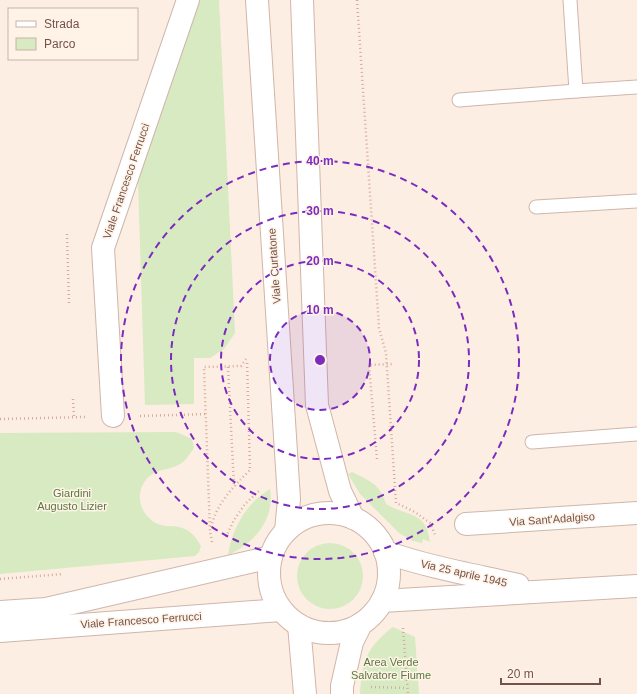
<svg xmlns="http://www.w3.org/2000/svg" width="637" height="694" font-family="Helvetica,sans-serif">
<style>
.green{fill:#d7eac1}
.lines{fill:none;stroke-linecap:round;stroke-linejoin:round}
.service-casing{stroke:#cfb6ac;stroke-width:15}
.minor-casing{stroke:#cfb6ac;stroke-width:24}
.tertiary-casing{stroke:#cfb6ac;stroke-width:24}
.secondary-casing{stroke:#d2b5a9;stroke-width:24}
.path{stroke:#d6ab9d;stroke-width:2.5;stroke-dasharray:1 3;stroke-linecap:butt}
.service{stroke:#fff;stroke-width:13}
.minor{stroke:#fff;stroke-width:22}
.tertiary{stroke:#fff;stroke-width:22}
.secondary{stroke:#fff;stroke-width:22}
.ring{fill:none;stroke:#7b2cbf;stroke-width:2;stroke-dasharray:7 5}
.labels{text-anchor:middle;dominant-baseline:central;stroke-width:3;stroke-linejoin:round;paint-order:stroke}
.street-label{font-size:11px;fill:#745248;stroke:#fff3e8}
.park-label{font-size:11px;fill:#5a7941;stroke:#fff3e8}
.centre{fill:#7b2cbf;stroke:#fff3e8;stroke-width:2}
.ring-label{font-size:12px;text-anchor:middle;font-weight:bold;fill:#7b2cbf;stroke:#fff3e8;stroke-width:3;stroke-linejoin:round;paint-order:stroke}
</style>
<rect width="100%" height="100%" fill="#fceee2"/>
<g class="green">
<path d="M 200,0 L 219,0 L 235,333 L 224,349 L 210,358 L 194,358 L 194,404 L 145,405 L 138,181 Z"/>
<path d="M 176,432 L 192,439 L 194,448 C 190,453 186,461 180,464 C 167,472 156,467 145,481 C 133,497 143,520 161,525 C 168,527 175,525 182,528 C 192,531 196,538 201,546 L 199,552 L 195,556 L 0,574 L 0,433 Z"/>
<path d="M 352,472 C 370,481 380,484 386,504 C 407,517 426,510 430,542 L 423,539 L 422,543 L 413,541 L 399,533 L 360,494 L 348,474 Z"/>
<path d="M 270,489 C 275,520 254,543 228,555 C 232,529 246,503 270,489 Z"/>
<circle cx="330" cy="576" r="33"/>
<path d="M 393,627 L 415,637 L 419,694 L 360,694 C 362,661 366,648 393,627 Z"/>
</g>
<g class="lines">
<g class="service-casing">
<g id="service">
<path d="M 570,0 L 576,91 L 637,87"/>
<path d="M 459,100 L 576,91"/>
<path d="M 536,207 L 637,201"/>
<path d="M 532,442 L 637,434"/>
</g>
</g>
<g class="minor-casing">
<g id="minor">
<path d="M 113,416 L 103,248 L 188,0"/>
<path d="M 466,524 L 637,513"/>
</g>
</g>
<g class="tertiary-casing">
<g id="tertiary">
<path d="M 385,552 C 428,567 474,575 518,585"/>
<path d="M 382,601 L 637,586"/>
<path d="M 0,612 L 46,609 L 271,557"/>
<path d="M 0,631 L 281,610"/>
</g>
</g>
<g class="secondary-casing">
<g id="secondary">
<path d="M 257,0 L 289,499 L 286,531"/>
<path d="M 302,0 L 317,405 L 340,491 L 353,518"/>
<circle cx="329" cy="573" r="60"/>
<path d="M 299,625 L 305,694"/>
<path d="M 342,694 L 342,686 L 352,642 L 361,624"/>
</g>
</g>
<g class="path">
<path d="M 357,0 L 379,328 L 386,353 L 396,503 L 415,512 L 430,523 L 436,537"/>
<path d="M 67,234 L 69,304"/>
<path d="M 228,367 L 234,486"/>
<path d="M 73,399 L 74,417"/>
<path d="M 140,416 L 206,414"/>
<path d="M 0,419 L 85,417"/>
<path d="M 377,459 L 369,365 L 394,364"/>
<path d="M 211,527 C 217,503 233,487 250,470 L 247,360"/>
<path d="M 226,537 L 234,520 L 245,504 L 260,490"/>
<path d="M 212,542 L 210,531 L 204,367 L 241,366 L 246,359"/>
<path d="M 0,579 L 63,574"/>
<path d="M 403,628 L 408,694"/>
<path d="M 371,687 L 407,688"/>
</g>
<use href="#service" class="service"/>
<use href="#minor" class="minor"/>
<use href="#tertiary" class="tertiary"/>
<use href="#secondary" class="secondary"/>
</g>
<circle cx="320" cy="360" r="50" fill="#7b2cbf" fill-opacity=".12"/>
<g class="ring">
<circle cx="320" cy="360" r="50"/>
<circle cx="320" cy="360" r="99"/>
<circle cx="320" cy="360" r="149"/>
<circle cx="320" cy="360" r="199"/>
</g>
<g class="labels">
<g class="street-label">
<text transform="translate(126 181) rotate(-71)">Viale Francesco Ferrucci</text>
<text transform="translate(274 266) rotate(-94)">Viale Curtatone</text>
<text transform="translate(552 519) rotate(-4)">Via Sant'Adalgiso</text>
<text transform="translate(464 573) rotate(13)">Via 25 aprile 1945</text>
<text transform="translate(141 620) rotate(-4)">Viale Francesco Ferrucci</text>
</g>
<g class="park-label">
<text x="72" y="493">Giardini<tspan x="72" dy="13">Augusto Lizier</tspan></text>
<text x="391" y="662">Area Verde<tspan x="391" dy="13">Salvatore Fiume</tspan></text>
</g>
</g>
<circle cx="320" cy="360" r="6" class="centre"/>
<g class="ring-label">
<text x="320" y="165">40 m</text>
<text x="320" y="215">30 m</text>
<text x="320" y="265">20 m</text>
<text x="320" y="314">10 m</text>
</g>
<rect x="8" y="8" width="130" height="52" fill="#fff3e8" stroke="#c7b3a8"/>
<rect x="16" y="21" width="20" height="6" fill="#ffffff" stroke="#c7b3a8"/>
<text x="44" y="28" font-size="12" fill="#745248">Strada</text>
<rect x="16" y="38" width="20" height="12" fill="#d7eac1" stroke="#c7b3a8"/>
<text x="44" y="48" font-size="12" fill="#745248">Parco</text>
<path d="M501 678v6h99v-6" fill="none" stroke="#745248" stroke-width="2"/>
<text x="507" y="678" font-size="12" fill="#745248" stroke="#fff3e8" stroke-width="3" paint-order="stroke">20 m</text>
</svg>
